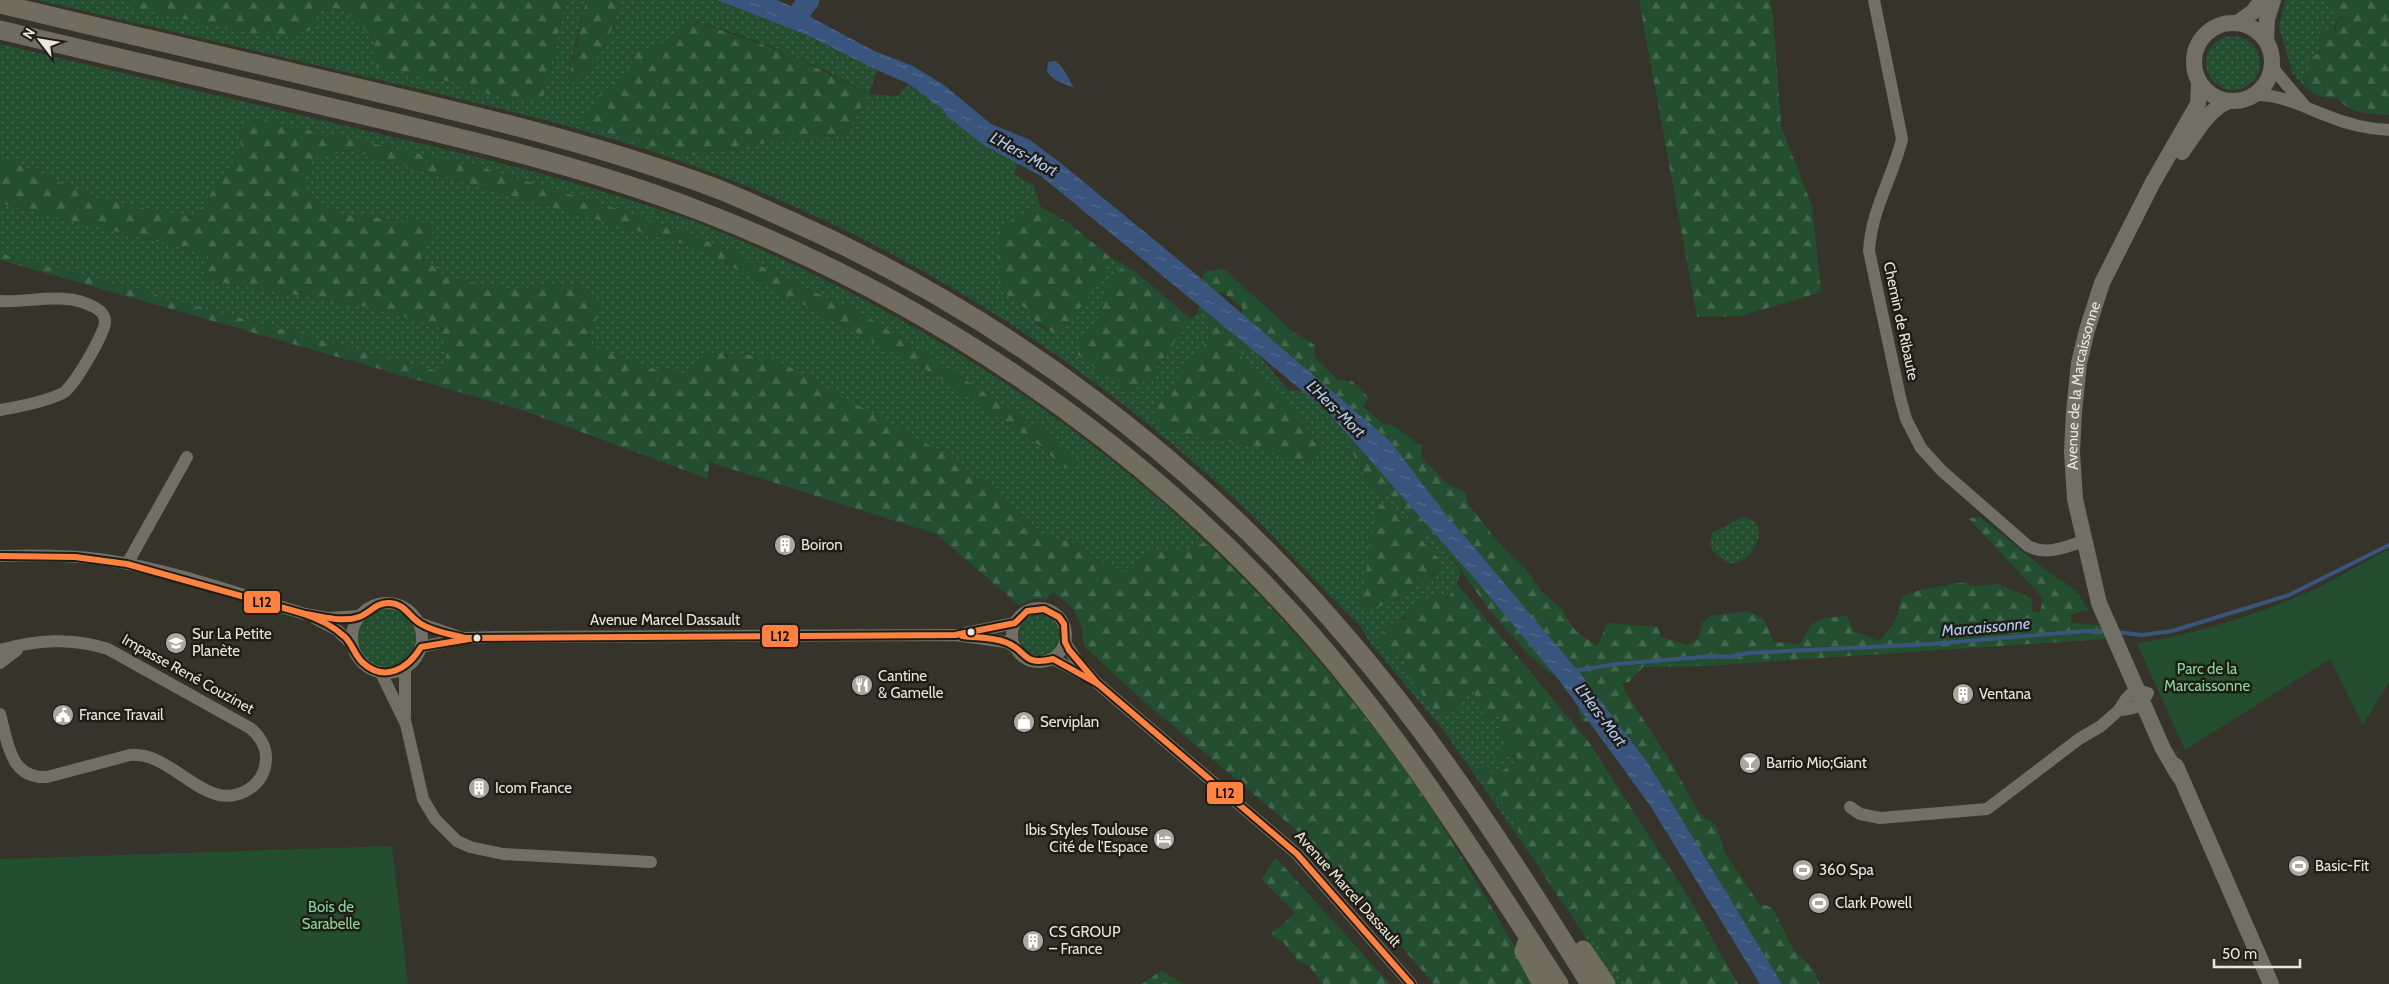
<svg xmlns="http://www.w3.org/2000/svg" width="2389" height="984" font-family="Cabin,sans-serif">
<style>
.grass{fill:url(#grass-dots);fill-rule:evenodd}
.forest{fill:url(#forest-firs)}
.cemetery{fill:url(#cemetery-stones)}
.green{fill:#234e2f}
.water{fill:url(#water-ripples)}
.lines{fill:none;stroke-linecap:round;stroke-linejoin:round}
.stream{stroke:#39557d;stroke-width:4}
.river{stroke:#39557d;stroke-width:21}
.minor{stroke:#726f66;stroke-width:12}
.major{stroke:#726f64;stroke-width:16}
.highway{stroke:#706c60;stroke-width:19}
.bus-1-casing{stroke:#201d15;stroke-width:10}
.bus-1{stroke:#ff8243;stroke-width:6}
.bus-dot{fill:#eae6db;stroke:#201d15;stroke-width:2}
.labels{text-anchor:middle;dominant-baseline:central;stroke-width:5;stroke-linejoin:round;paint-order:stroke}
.street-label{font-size:15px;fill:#eae6db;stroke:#201d15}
.poi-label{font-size:15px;fill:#eae6db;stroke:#201d15;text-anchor:start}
.park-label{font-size:15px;fill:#87d69c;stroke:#201d15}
.water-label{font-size:16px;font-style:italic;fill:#aecbf6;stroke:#201d15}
.line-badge{stroke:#201d15;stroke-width:2}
.pale-badge-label{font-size:14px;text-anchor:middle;font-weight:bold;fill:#111}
</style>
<defs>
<pattern id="grass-dots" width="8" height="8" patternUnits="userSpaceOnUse" patternTransform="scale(1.25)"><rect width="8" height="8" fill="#234e2f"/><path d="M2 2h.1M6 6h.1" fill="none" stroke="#43684d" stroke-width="1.8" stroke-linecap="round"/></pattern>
<pattern id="forest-firs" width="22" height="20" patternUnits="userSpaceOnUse" patternTransform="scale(1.25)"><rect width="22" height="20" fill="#234e2f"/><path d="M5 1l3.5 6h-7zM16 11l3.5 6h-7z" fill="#43684d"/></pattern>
<pattern id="cemetery-stones" width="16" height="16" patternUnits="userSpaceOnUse" patternTransform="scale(1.25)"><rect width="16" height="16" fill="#234e2f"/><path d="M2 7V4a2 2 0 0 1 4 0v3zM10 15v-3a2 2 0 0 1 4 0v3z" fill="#43684d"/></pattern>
<pattern id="water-ripples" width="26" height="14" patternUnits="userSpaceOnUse" patternTransform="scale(1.25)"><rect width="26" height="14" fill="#39557d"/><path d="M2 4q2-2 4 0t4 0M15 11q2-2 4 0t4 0" fill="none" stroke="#566d8f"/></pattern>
</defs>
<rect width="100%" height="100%" fill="#36332a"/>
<g class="grass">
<path d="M 37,0 L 130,0 L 134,8 L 317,10 L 338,8 L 355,19 L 375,42 L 372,60 L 437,80 L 459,82 L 470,90 L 543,98 L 566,0 L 586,0 L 573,54 L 568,87 L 605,47 L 622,0 L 717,0 L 807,35 L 877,70 L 869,94 L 897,96 L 909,84 L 941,108 L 949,118 L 982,144 L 1018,163 L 1014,174 L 1034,186 L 1040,206 L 1016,216 L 999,289 L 1025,308 L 1030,318 L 1048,332 L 1089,287 L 1098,284 L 1110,257 L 1125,265 C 1103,278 1105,311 1092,329 C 1089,333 1083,336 1079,338 L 1153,373 L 1191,319 L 1198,313 L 1207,320 L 1210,338 L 1152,410 L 1200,438 L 1220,439 L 1265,449 L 1287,458 L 1315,438 C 1291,406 1261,381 1236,351 L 1255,351 L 1288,390 L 1303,391 L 1327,411 L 1349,436 L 1349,448 L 1373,490 L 1398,500 L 1412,521 L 1408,527 L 1387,505 L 1409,592 L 1435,574 L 1441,561 L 1421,540 L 1424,535 L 1438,538 C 1443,554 1452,558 1461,572 C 1450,610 1422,605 1394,622 C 1388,626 1382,634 1377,639 L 1404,662 L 1465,692 L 1471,687 L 1486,719 L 1502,716 L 1499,728 L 1510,746 L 1495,758 L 1516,756 L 1518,760 L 1495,776 L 1485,764 L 1487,787 L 1511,811 L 1523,844 L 1444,731 L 1371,644 L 1360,626 C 1325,593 1294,557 1260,523 C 1203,468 1141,416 1076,369 C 949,277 806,203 657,153 C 576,126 493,107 410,87 C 286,58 161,29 37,0 ZM 694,21 C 755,38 813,62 869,94 L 845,135 L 766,143 L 693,155 L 662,150 L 597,97 L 630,69 L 637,49 L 657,47 Z"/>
<path d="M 2285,0 L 2321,0 L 2338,13 C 2335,32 2328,46 2312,57 L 2305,87 L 2293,74 L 2279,28 Z"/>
<circle cx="2233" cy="63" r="27"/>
<path d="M 0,44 C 130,75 259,105 389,136 C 471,155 553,175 633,201 C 654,208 675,214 696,222 C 883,297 1059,403 1206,542 L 1185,550 L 1151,550 L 1139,562 L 1117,573 L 1074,543 L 1043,535 L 1021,513 L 952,458 L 704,352 L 685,374 L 645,367 L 587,344 L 575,284 L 512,289 L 450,279 L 421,257 L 436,224 L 337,214 L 301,189 L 312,158 L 348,150 L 694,247 L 934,374 L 1043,448 L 1064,468 L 1077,463 L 1055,438 L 873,320 L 715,244 L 621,210 L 477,166 L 240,135 L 241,151 L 194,217 L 155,211 L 93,197 L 0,157 Z"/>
<path d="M 0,203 L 209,254 L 205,280 L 375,308 L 441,328 L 447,353 L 441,372 L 0,253 Z"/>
<path d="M 1743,517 C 1775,521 1753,568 1727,563 C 1714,551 1706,551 1713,532 Z"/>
<circle cx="387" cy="638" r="29"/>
<circle cx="1040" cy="634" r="21"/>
<path d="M 1582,932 L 1601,945 L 1607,967 L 1622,977 L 1625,984 L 1615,984 Z"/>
</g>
<g class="forest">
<path d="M 130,0 L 566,0 L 543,98 L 512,99 L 470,90 L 459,82 L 437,80 L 375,66 L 372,60 L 375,42 L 355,19 L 338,8 L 317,10 L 315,29 L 285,37 L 244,32 L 134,8 Z"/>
<path d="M 586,0 L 622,0 L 605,47 L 590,67 L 567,87 Z"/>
<path d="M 1639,0 L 1770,0 L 1773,15 L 1781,126 L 1812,206 L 1821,292 L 1741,316 L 1697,317 Z"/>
<path d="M 2321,0 L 2389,0 L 2389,115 C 2371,114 2350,114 2338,99 L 2318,96 L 2305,87 L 2312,57 L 2320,52 L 2319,30 L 2336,30 L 2338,13 Z"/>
<path d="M 694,21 L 787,53 L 869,94 L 845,135 L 766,143 L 693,155 L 662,150 L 583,125 L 597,97 L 630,69 L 637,49 L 657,47 Z"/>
<path d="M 254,118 L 477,166 L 621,210 L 715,244 L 873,320 L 1055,438 L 1077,463 L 1073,469 L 1064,468 L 1043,448 L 934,374 L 694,247 L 349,150 L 312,159 L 301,188 L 337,214 L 437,224 L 421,257 L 450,279 L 512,289 L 575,284 L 600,307 L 587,344 L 645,367 L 684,374 L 704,352 L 770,356 L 952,458 L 1021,513 L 1043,535 L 1074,543 L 1117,573 L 1139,562 L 1151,550 L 1185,550 L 1206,542 C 1295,627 1377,723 1443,827 C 1475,878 1506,931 1536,984 L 1434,984 L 1325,860 L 1296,830 L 1141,699 L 1084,646 L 1082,628 L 1073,608 L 1053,592 L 1047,599 L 1032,599 L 1019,605 L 936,534 L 709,462 L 708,479 L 522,410 L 0,260 L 0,253 L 441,372 L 447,353 L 441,328 L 375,308 L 205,280 L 209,254 L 0,203 L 0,157 L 93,197 L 155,211 L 194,217 L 241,151 L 240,135 Z"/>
<path d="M 1040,206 L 1070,224 L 1110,257 L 1098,284 L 1089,287 L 1088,298 L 1058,336 L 1030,318 L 1025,308 L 999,289 L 997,233 L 1016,216 Z"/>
<path d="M 1125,265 L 1137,273 L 1191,319 L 1153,373 L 1130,394 L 1078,355 L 1079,338 C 1083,336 1089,333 1092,329 C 1105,311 1103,278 1125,265 Z"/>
<path d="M 1224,269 L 1292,331 L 1315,345 L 1314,357 L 1338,380 L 1352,381 L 1369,398 L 1363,406 L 1383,424 L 1393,425 L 1421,446 L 1423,459 L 1449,485 L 1465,492 L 1468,504 L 1498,542 L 1525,568 L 1542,592 L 1560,607 L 1575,630 L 1597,646 L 1608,623 L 1658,627 L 1661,637 L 1687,645 L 1698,639 L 1702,623 L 1711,616 L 1748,611 L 1764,619 L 1774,642 L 1800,644 C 1814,617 1818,618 1847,616 L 1854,631 L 1879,641 L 1895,622 L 1902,596 L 1923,589 L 1965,582 L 1972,586 L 1999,584 L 2031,598 L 2033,611 L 2040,612 L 2043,598 L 1969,519 L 1979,516 L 2043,568 L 2076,591 L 2089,610 L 2071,614 L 2071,623 L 2099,625 L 2106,639 L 1705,666 L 1643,667 L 1629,682 L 1622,683 L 1626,693 L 1671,762 L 1699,813 L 1716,825 L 1724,851 L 1759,904 L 1772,907 L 1793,949 L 1812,968 L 1820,984 L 1782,984 L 1647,762 L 1621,728 L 1582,721 L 1578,710 L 1587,686 L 1559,680 L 1530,656 L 1490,611 L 1454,560 L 1442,551 L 1438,538 L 1424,535 L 1421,540 L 1441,561 C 1431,585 1417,580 1406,597 L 1367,611 L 1361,603 L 1377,504 L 1387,505 L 1408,527 L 1412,521 L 1398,500 L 1373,490 L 1349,447 L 1349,436 C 1389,444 1415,511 1453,528 L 1403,464 L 1349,415 L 1322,385 L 1304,374 L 1285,357 L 1264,351 L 1236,351 C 1262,381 1291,406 1315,438 L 1322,439 L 1322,447 L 1309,461 L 1287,458 L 1265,449 L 1220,439 L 1200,438 L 1162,427 L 1152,410 L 1210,338 L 1207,320 L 1198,313 L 1201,297 L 1223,312 L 1242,315 L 1242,307 L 1222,292 L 1214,295 L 1200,282 L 1206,271 Z"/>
<path d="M 1457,584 L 1588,741 L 1691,901 L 1738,984 L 1625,984 L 1622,977 L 1607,967 L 1601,945 L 1582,932 L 1523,844 L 1511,811 L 1487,787 L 1479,763 L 1485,764 L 1495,776 L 1518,760 L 1516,756 L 1494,758 L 1495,750 L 1509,746 L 1499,728 L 1502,716 L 1486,719 L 1471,687 L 1465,692 L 1465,703 L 1442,720 L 1403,670 L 1404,662 L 1377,639 L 1394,622 L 1406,618 L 1405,613 L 1436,593 L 1447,599 Z"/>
<path d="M 1276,858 L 1390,984 L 1323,984 L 1309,966 L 1299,962 L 1284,943 L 1273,937 L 1271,934 L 1295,913 L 1261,879 Z"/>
</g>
<path class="cemetery" d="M 1162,971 L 1183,984 L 1140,984 Z"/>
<g class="green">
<path d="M 2389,549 L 2389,682 L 2363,725 L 2330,659 L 2185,750 L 2138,646 L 2139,643 C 2188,636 2259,614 2304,594 C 2333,581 2361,564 2389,549 Z"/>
<path d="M 392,846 L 408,984 L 0,984 L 0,859 Z"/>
</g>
<g class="water">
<path d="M 717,0 L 777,0 L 788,5 L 874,51 L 913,66 L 944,85 L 991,124 L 1030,140 L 1063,165 L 1191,270 L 1390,441 L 1440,507 L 1579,672 L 1647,762 L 1782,984 L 1760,984 L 1651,807 L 1559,680 L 1480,585 L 1327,411 L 1041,176 L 982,144 L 949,118 L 941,108 L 909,84 L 877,70 L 807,35 Z"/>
<path d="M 1056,61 L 1064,70 L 1074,88 L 1055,80 L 1047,72 L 1048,62 Z"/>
</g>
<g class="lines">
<g class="stream">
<path d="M 2116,632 L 2142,635 L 2172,631 L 2289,595 L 2389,545"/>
<path d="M 1573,671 L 1617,664 L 1713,656 L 1729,657 L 1748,653 L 1931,644 L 2085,631 L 2107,631"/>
</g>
<path class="river" d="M 795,18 L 809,0"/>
<g class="minor">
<path d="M 1874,0 L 1902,139 C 1893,177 1871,210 1869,251 L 1900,397 L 1906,419 L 1921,448 L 1942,471 L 2028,546 C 2047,556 2065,547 2084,541"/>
<path d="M 2272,64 L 2276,72 L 2304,105"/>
<path d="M 2254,95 C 2280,94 2302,106 2325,115 C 2344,123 2368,129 2389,130"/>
<path d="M 0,301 C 31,303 65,291 94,307 C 100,310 105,315 105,322 C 105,333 73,388 63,393 C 47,401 18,407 0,410"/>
<path d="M 0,556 C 36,555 71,555 106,560 C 173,570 241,595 305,614 L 328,618 L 359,616"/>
<path d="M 127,564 L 187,457"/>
<circle cx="387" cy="638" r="35"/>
<circle cx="1039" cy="635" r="27"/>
<path d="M 316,619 L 337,630 L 353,645"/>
<path d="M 419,623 L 462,638"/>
<path d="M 966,633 L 1015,623"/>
<path d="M 1065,642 L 1077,661 L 1097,683 L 1297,854 L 1411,984"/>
<path d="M 421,647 L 465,638 L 494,637 L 955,635 L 1006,642 L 1015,647"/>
<path d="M 0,650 C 36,640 71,637 108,649 L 250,728 C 259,735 266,746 266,757 C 266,769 261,780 252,787 C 208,820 174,750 130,755 L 47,777 C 10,779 8,743 0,714"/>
<path d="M 1053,659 L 1084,675"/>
<path d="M 0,663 L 17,650"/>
<path d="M 405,668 L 405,717"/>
<path d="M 381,673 L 406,724 L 423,799 L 435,819 L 457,841 L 470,847 L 503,854 L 651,862"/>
<path d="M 1850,807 L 1860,814 L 1880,818 L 1987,809 L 2079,739 L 2101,726 L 2119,710 L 2126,699 L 2133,692 L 2137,690 L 2148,693 C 2141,707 2135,709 2119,710"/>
</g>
<g class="major">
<circle cx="2233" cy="62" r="39"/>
<path d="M 2237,23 L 2253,12 L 2262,0"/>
<path d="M 2266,41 L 2267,19 L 2273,0"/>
<path d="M 2182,152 C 2195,134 2208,109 2229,101"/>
<path d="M 2176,766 L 2271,984"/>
<path id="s1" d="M 2179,776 L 2163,749 L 2099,603 L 2075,499 L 2072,452 L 2074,412 L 2079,363 L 2087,330 L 2102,283 L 2152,184 L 2198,104 L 2199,83"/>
</g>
<g class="highway">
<path d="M 0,4 C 111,30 222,57 333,82 C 460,112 588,141 710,186 C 737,196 764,209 791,221 C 1005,316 1197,461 1349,640 C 1440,746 1517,866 1590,984"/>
<path d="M 0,30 C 121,58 242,87 363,115 C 478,142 593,169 703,212 C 920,296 1119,428 1278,598 C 1388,714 1472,850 1559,984"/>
<path d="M 1526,945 L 1524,951 L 1542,984"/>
<path d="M 1583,950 L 1606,984"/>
</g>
<g class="bus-1-casing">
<g id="bus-1">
<path d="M 0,556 L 75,557 L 127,564 L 305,614 C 321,616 342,623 359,617 C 370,613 376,602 390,603 C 405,604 409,617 421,624 C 434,632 450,634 465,638 L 955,635 L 1015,623 L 1027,611 L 1044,609 L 1059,617 L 1064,624 L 1065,642 L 1069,650 L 1097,683 L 1297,854 L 1411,984"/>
<path d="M 301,613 C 317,618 332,625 345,637 C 352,644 355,655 362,662 C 384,683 408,669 421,647 L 475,638"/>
<path d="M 962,636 C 976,638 991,637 1005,642 C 1028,650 1021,667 1053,659 L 1098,684"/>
</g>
</g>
<use href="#bus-1" class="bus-1"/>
</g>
<defs>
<g id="building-disc" transform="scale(1.125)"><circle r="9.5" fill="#aba79d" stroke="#201d15"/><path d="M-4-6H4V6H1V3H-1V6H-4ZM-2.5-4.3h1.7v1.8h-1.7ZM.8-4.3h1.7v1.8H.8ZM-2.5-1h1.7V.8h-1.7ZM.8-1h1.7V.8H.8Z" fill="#fff"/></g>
<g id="school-disc" transform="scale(1.125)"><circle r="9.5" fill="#aba79d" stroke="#201d15"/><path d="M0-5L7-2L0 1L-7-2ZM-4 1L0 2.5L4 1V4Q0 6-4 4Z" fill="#fff"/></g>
<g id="restaurant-disc" transform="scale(1.125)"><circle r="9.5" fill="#aba79d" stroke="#201d15"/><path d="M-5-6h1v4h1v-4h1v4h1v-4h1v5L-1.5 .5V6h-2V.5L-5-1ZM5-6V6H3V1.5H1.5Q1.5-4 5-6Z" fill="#fff"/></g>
<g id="civic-disc" transform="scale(1.125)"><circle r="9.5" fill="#aba79d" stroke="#201d15"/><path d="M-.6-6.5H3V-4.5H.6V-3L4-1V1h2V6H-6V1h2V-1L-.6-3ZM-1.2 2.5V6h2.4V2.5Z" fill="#fff"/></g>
<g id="shop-disc" transform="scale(1.125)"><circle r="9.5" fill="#aba79d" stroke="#201d15"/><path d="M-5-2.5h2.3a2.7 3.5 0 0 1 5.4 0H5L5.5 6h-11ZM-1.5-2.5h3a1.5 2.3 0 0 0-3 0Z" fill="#fff"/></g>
<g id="bar-disc" transform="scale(1.125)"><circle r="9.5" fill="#aba79d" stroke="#201d15"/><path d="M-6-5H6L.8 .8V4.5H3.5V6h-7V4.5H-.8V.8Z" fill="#fff"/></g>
<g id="hotel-disc" transform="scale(1.125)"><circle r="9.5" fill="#aba79d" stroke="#201d15"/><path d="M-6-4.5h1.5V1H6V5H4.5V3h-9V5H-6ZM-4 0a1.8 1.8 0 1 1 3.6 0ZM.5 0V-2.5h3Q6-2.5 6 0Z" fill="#fff"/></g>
<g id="stadium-disc" transform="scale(1.125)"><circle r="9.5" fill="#aba79d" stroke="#201d15"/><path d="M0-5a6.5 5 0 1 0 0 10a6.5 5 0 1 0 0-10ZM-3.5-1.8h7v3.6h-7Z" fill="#fff"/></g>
</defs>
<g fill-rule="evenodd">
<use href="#building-disc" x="785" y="545"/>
<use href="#school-disc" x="176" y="643"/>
<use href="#restaurant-disc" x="862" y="685"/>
<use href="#building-disc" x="1963" y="694"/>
<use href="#civic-disc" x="63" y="715"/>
<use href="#shop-disc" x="1024" y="722"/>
<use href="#bar-disc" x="1750" y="763"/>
<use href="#building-disc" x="479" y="788"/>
<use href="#hotel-disc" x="1164" y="839"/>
<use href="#stadium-disc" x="2299" y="866"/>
<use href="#stadium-disc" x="1803" y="870"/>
<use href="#stadium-disc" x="1819" y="903"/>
<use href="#building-disc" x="1033" y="941"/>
</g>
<g class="bus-dot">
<circle cx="971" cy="632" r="4.5"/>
<circle cx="477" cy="638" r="4.5"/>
</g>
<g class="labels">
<g class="street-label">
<text transform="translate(1901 321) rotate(78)">Chemin de Ribaute</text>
<text stroke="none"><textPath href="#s1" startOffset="412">Avenue de la Marcaissonne</textPath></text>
<text x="665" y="620">Avenue Marcel Dassault</text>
<text transform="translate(188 674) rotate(29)">Impasse René Couzinet</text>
<text transform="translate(1348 889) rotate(48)">Avenue Marcel Dassault</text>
</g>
<g class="poi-label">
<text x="801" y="545">Boiron</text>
<text x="192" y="634">Sur La Petite<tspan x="192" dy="17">Planète</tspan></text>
<text x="878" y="676">Cantine<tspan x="878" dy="17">&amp; Gamelle</tspan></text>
<text x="1979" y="694">Ventana</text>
<text x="79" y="715">France Travail</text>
<text x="1040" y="722">Serviplan</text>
<text x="1766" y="763">Barrio Mio;Giant</text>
<text x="495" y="788">Icom France</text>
<text x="1148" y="830" text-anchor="end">Ibis Styles Toulouse<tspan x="1148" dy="17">Cité de l'Espace</tspan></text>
<text x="2315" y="866">Basic-Fit</text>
<text x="1819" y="870">360 Spa</text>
<text x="1835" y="903">Clark Powell</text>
<text x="1049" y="932">CS GROUP<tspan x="1049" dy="17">– France</tspan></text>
</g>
<g class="park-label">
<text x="2207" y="669">Parc de la<tspan x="2207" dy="17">Marcaissonne</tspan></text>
<text x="331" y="907">Bois de<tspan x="331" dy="17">Sarabelle</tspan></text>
</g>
<g class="water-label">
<text transform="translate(1024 154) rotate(29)">L'Hers-Mort</text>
<text transform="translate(1336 409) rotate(44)">L'Hers-Mort</text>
<text transform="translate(1986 627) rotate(-5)">Marcaissonne</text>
<text transform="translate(1601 715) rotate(53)">L'Hers-Mort</text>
</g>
</g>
<g class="line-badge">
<rect x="243" y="590" width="38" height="24" rx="5" fill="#ff8243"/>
<rect x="761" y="624" width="38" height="24" rx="5" fill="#ff8243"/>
<rect x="1206" y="781" width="38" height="24" rx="5" fill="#ff8243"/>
</g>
<g class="pale-badge-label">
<text x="262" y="607">L12</text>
<text x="780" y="641">L12</text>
<text x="1225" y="798">L12</text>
</g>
<g transform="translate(40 40) rotate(301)" stroke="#201d15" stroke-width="4" paint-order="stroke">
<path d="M0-4L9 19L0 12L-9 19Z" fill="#eae6db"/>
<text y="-8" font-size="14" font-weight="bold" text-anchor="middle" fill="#eae6db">N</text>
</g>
<path d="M2214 959v8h86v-8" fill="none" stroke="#eae6db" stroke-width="2.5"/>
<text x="2222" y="959" font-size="15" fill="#eae6db" stroke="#201d15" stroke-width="4" paint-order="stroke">50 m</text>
</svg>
